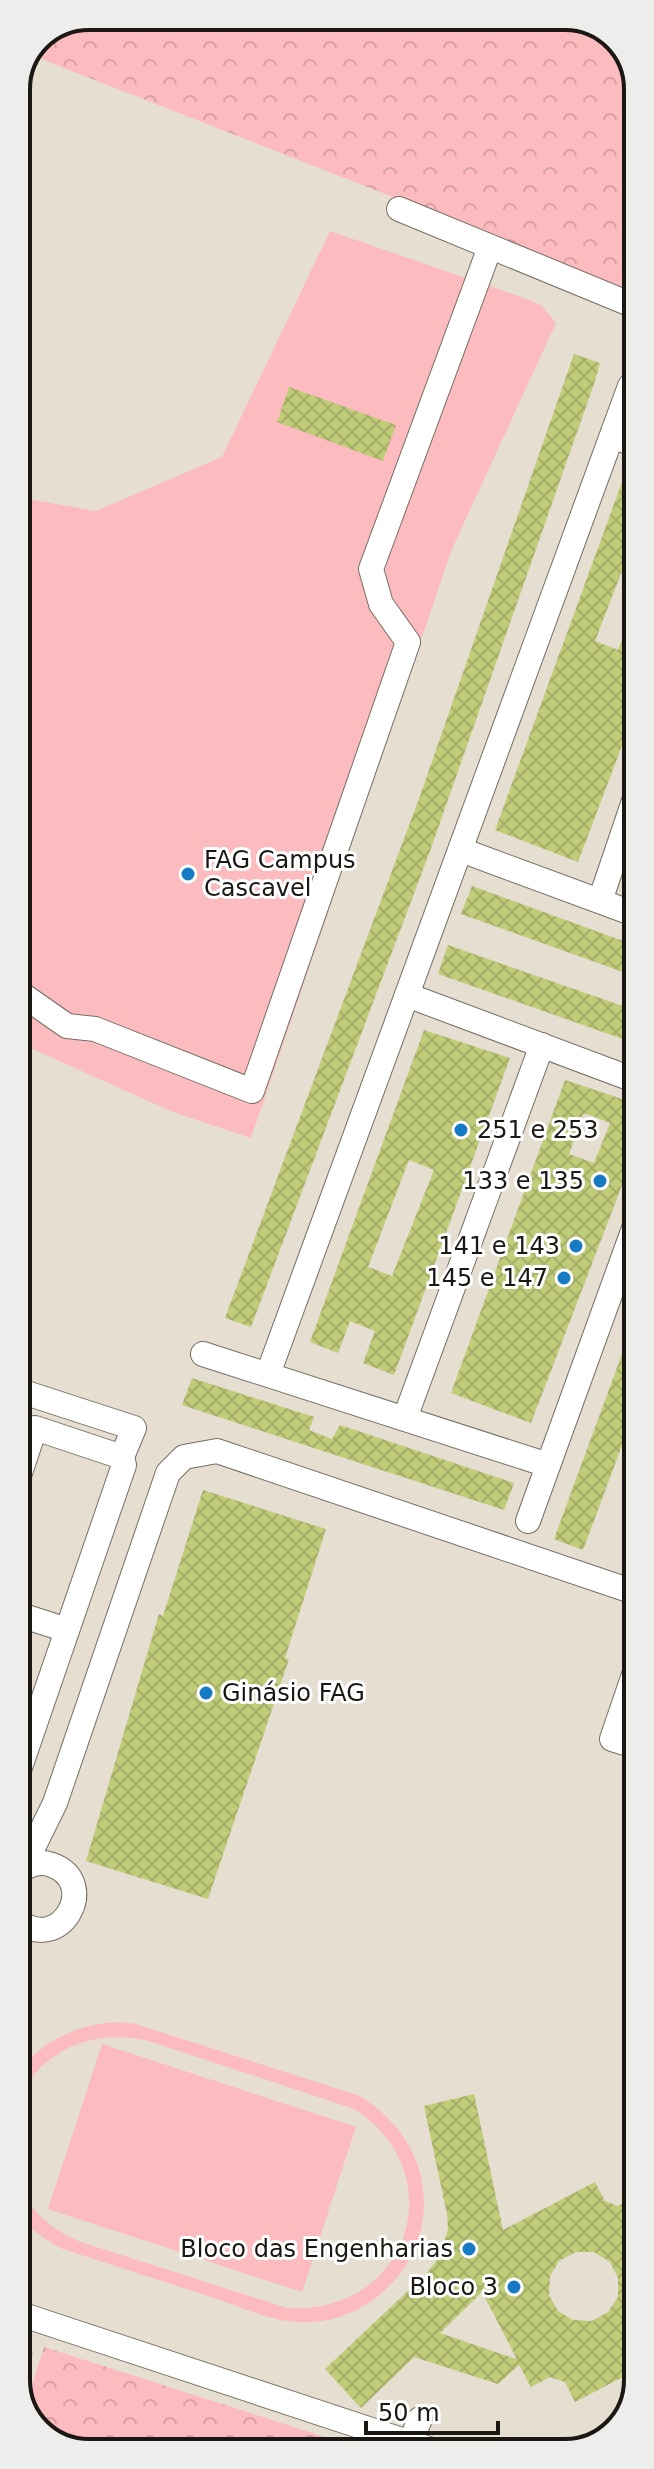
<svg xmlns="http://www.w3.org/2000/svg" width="654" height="2469" font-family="'DejaVu Sans',sans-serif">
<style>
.forest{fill:url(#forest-crowns)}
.pitch{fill:#fcbcbf}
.building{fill:url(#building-cross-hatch);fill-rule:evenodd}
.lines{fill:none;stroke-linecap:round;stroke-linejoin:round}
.minor-casing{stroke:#756e63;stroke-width:26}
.minor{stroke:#fff;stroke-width:24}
.poi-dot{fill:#177ac5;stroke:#fff;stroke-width:3}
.labels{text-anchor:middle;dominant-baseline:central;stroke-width:6;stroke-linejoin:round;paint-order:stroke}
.poi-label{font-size:24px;fill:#1b1814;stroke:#fff;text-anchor:end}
.rim{fill:none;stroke:#1b1814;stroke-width:4}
</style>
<defs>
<pattern id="forest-crowns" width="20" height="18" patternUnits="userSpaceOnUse" patternTransform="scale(2)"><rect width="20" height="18" fill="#fcbcbf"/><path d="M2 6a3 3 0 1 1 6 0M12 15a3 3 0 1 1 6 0" fill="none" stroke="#d7a1a3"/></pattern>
<pattern id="building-cross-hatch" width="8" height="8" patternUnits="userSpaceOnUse" patternTransform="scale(2)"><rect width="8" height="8" fill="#c0cc78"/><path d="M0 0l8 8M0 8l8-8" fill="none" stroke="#a4ae67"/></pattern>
</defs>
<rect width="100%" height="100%" fill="#e5ded1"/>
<g class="forest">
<path d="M 89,16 L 574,17 L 613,35 L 636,75 L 637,293 L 31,55 L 38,37 Z"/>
<path d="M 44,2347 L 372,2452 L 80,2452 L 41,2434 L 25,2408 Z"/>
</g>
<g class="pitch">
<path d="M 330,231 L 524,298 L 541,305 L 556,323 L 452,549 L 251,1138 L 173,1112 L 17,1042 L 16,497 L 96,511 L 222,457 Z"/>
<path d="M 119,2022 L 136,2024 L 360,2096 C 399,2121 425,2158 424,2207 C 422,2271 364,2326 299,2322 C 271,2321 243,2308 217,2299 C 165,2282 112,2265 60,2248 C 28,2228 17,2222 17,2183 C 31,2212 52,2230 81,2242 L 287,2308 C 407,2316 456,2174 354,2109 L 149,2041 C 93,2028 42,2049 17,2101 L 17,2074 C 42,2040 77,2024 119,2022 Z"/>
<path d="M 102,2044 L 356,2127 L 302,2292 L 48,2209 Z"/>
</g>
<g class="building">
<path d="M 574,354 L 600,363 L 595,381 L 430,851 L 251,1327 L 225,1318 L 420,796 Z"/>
<path d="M 289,387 L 396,425 L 383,461 L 277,422 Z"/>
<path d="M 625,474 L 637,478 L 637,532 L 595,641 L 618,650 L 637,606 L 637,706 L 578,862 L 495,830 Z"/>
<path d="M 472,886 L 637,946 L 637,977 L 461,914 Z"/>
<path d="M 448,945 L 637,1011 L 637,1044 L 438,974 Z"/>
<path d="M 424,1030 L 510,1058 L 394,1375 L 363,1363 L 375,1331 L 350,1321 L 338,1353 L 310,1342 ZM 409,1160 L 434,1170 L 392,1276 L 368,1267 Z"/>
<path d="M 565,1080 L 637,1104 L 637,1146 L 531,1423 L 451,1393 ZM 584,1113 L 610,1123 L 594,1163 L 569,1154 Z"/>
<path d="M 636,1316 L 637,1405 L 583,1550 L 554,1539 Z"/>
<path d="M 192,1378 L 314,1417 L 309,1430 L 332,1439 L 340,1425 L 514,1483 L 504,1510 L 182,1405 Z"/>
<path d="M 203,1490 L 326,1529 L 285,1658 L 289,1659 L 208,1899 L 86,1861 L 159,1614 L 163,1616 Z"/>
<path d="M 474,2094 L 503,2230 L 595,2182 L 605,2201 L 618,2206 L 638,2195 L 638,2369 L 575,2402 L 565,2382 L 550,2377 L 531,2387 L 519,2365 L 498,2384 L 414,2357 L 361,2408 L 325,2369 L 426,2274 L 438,2259 L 448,2230 L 447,2214 L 424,2106 ZM 576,2252 L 594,2252 L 610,2262 L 618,2278 L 618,2297 L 608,2312 L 592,2321 L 573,2320 L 558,2311 L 549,2295 L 550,2276 L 559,2261 ZM 482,2292 L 516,2357 L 516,2359 L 440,2333 Z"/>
<path d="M 17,2348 L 33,2353 L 20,2391 L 18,2391 Z"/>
</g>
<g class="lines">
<g class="minor-casing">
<g id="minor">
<path d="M 399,209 L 637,307"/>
<path d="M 613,436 L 637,446"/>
<path d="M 461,850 L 637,915"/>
<path d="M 600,901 L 637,792"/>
<path d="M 17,991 L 67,1026 L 95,1029 L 252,1091 L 408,642 L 381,604 L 371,569 L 490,247"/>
<path d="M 407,995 L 637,1081"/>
<path d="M 203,1354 L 548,1465"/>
<path d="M 268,1374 L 630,386"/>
<path d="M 17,1390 L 134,1428 L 122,1457"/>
<path d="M 405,1418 L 542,1045"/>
<path d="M 17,1482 L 35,1428 L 122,1457 L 124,1465 L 17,1776"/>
<path d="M 528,1521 L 637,1220"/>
<path d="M 17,1614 L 67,1630"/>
<path d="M 638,1663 L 612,1739 L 638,1747"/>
<path d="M 23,1868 L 55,1803 L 168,1473 L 184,1457 L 217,1451 L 637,1593"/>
<path d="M 17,1874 C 27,1865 39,1860 52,1865 C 101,1883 60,1956 17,1920"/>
<path d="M 17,2313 L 438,2452"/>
<path d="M 410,2443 L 420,2419"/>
</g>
</g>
<use href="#minor" class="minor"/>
</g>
<g class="poi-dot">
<circle cx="188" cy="874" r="8"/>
<circle cx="461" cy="1130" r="8"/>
<circle cx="600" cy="1181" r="8"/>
<circle cx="576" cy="1246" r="8"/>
<circle cx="564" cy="1278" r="8"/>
<circle cx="206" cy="1693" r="8"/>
<circle cx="469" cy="2249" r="8"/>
<circle cx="514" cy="2287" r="8"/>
</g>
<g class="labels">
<g class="poi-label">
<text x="204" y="860" text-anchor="start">FAG Campus<tspan x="204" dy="28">Cascavel</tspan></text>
<text x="477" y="1130" text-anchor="start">251 e 253</text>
<text x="584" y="1181">133 e 135</text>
<text x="560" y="1246">141 e 143</text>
<text x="548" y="1278">145 e 147</text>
<text x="222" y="1693" text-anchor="start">Ginásio FAG</text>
<text x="453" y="2249">Bloco das Engenharias</text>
<text x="498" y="2287">Bloco 3</text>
</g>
</g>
<path d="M0 0H654V2469H0ZM89 30H565A59 59 0 0 1 624 89V2380A59 59 0 0 1 565 2439H89A59 59 0 0 1 30 2380V89A59 59 0 0 1 89 30Z" fill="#ededec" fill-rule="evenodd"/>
<path class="rim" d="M89 30H565A59 59 0 0 1 624 89V2380A59 59 0 0 1 565 2439H89A59 59 0 0 1 30 2380V89A59 59 0 0 1 89 30Z"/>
<path d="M366 2421v12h132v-12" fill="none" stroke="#1b1814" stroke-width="4"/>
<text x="378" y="2421" font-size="24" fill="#1b1814" stroke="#ffffff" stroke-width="6" paint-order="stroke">50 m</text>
</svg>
